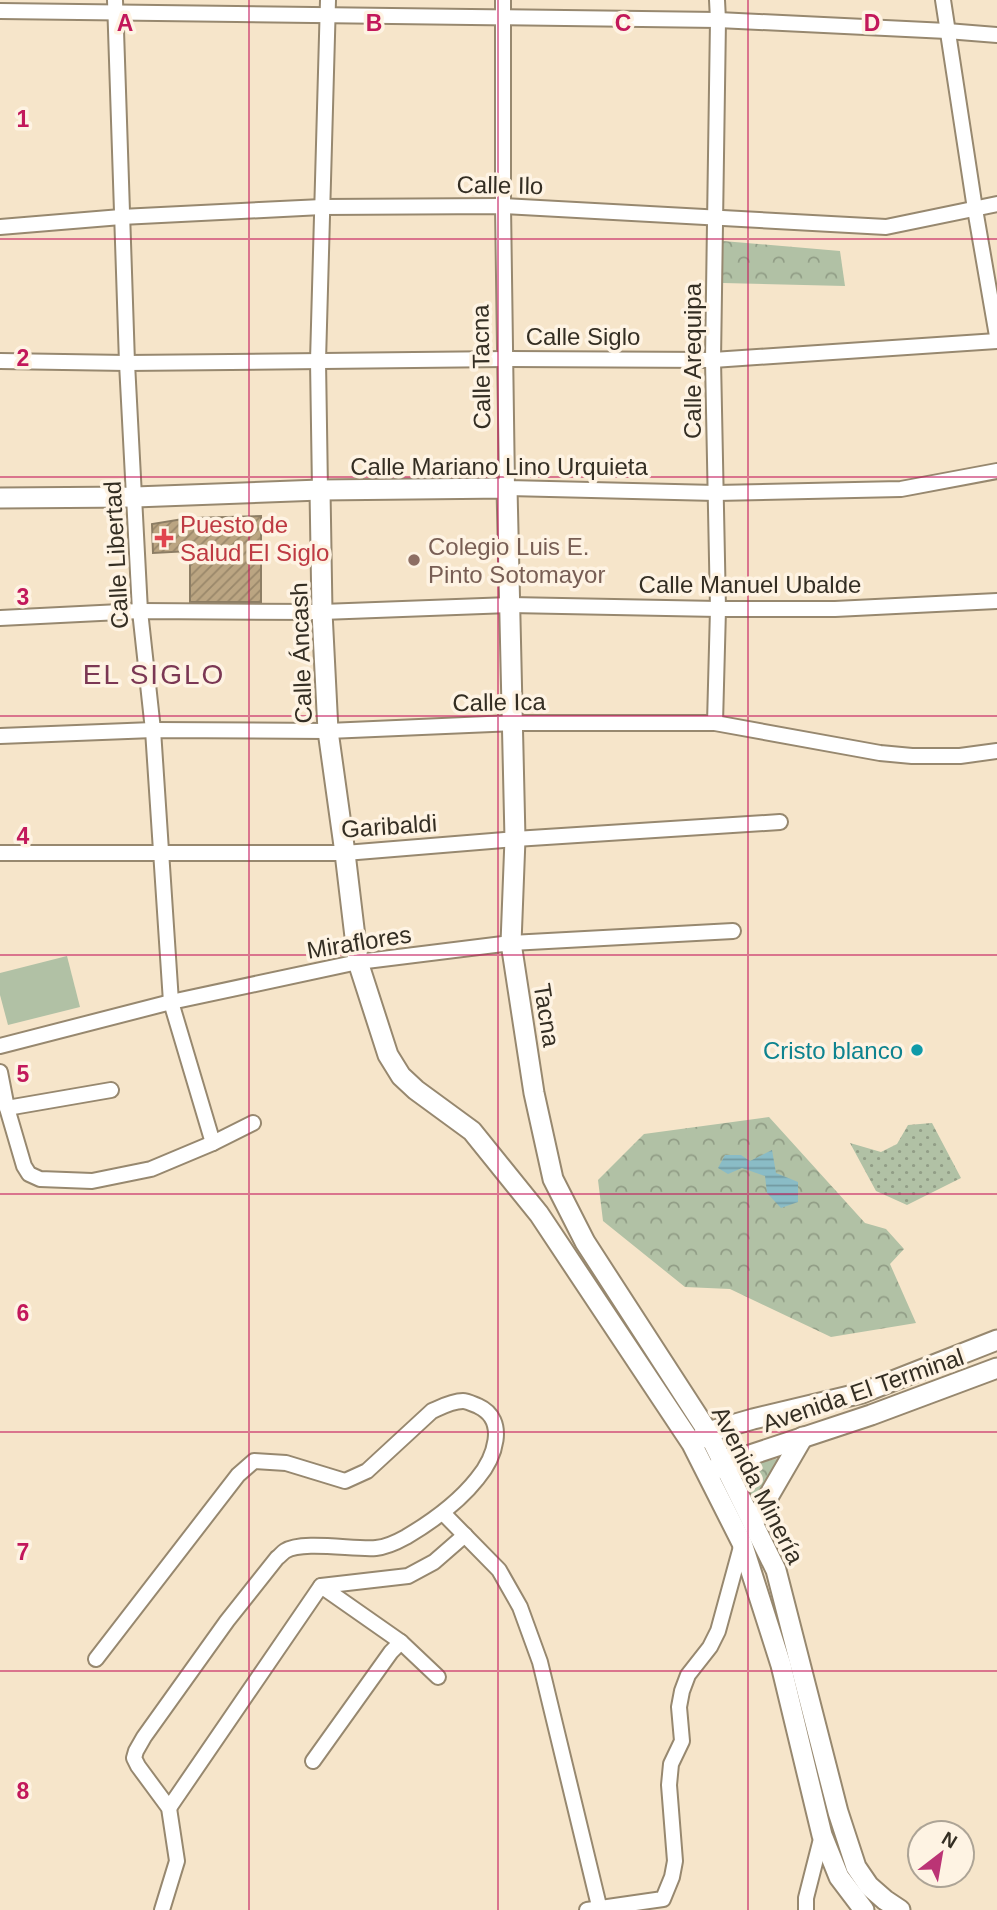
<svg xmlns="http://www.w3.org/2000/svg" width="997" height="1910" font-family="Arial,sans-serif">
<style>
.park{fill:url(#park-crowns)}
.garden{fill:url(#garden-dots)}
.pitch{fill:#b1c1a5}
.water{fill:url(#water-rules)}
.building{fill:url(#building-hatch);stroke:#8c7d64;stroke-width:2}
.lines{fill:none;stroke-linecap:round;stroke-linejoin:round}
.street-casing{stroke:#97886f;stroke-width:18}
.secondary-casing{stroke:#97886f;stroke-width:23}
.street{stroke:#fff;stroke-width:14}
.secondary{stroke:#fff;stroke-width:19}
.grid{fill:none;stroke:#c2185b;stroke-width:2;stroke-opacity:0.55}
.health-dot{fill:#e0444e;stroke:#fef3e3;stroke-width:2.5}
.education-dot{fill:#8d6e63;stroke:#fef3e3;stroke-width:2.5}
.culture-dot{fill:#0f9aa8;stroke:#fef3e3;stroke-width:2.5}
.labels{text-anchor:middle;dominant-baseline:central;stroke-width:7;stroke-linejoin:round;paint-order:stroke}
.street-label{font-size:24px;fill:#342e23;stroke:#fef3e3}
.health-label{font-size:24px;fill:#be3a42;stroke:#fef3e3;text-anchor:start}
.education-label{font-size:24px;fill:#785e54;stroke:#fef3e3;text-anchor:start}
.culture-label{font-size:24px;fill:#0d838f;stroke:#fef3e3;text-anchor:end}
.quarter-label{font-size:28px;letter-spacing:2px;fill:#7b3754;stroke:#fef3e3}
.grid-label{font-size:23px;text-anchor:middle;font-weight:bold;fill:#c2185b;stroke:#fef3e3;stroke-width:7;stroke-linejoin:round;paint-order:stroke}
</style>
<defs>
<pattern id="park-crowns" width="20" height="18" patternUnits="userSpaceOnUse" patternTransform="scale(1.75)"><rect width="20" height="18" fill="#b1c1a5"/><path d="M2 6a3 3 0 1 1 6 0M12 15a3 3 0 1 1 6 0" fill="none" stroke="#919d86"/></pattern>
<pattern id="garden-dots" width="8" height="8" patternUnits="userSpaceOnUse" patternTransform="scale(1.75)"><rect width="8" height="8" fill="#b1c1a5"/><path d="M2 2h.1M6 6h.1" fill="none" stroke="#919d86" stroke-width="1.8" stroke-linecap="round"/></pattern>
<pattern id="water-rules" width="6" height="5" patternUnits="userSpaceOnUse" patternTransform="scale(1.75)"><rect width="6" height="5" fill="#8abcc6"/><path d="M0 2.5h6" fill="none" stroke="#7299a0"/></pattern>
<pattern id="building-hatch" width="6" height="6" patternUnits="userSpaceOnUse" patternTransform="scale(1.75)"><rect width="6" height="6" fill="#bba582"/><path d="M-1 1l2-2M0 6l6-6M5 7l2-2" fill="none" stroke="#99876a"/></pattern>
</defs>
<rect width="100%" height="100%" fill="#f6e5ca"/>
<g class="park">
<path d="M 723,241 L 840,251 L 845,286 L 723,283 Z"/>
<path d="M 769,1117 L 865,1223 L 886,1229 L 904,1249 L 890,1264 L 916,1323 L 831,1337 L 730,1289 L 685,1287 L 603,1221 L 598,1180 L 644,1134 Z"/>
<path d="M 781,1458 L 754,1508 L 734,1468 Z"/>
</g>
<path class="garden" d="M 932,1123 L 961,1178 L 907,1205 L 876,1191 L 850,1143 L 881,1152 L 897,1144 L 908,1125 Z"/>
<path class="pitch" d="M 67,956 L 80,1007 L 8,1025 L 0,995 L 0,973 Z"/>
<path class="water" d="M 772,1150 L 776,1173 L 798,1182 L 798,1202 L 781,1208 L 767,1193 L 765,1176 L 742,1168 L 728,1174 L 718,1168 L 725,1155 L 741,1155 L 750,1161 Z"/>
<path class="building" d="M 261,516 L 261,602 L 190,602 L 190,551 L 153,553 L 152,524 L 189,518 Z"/>
<g class="lines">
<g class="street-casing">
<g id="street">
<path d="M 115,0 L 127,363 L 140,611 L 153,730 L 171,1002 L 213,1143"/>
<path d="M 503,0 L 503,206 L 507,488 L 716,493 L 901,489 L 997,471"/>
<path d="M 943,0 L 975,209 L 997,336"/>
<path d="M 0,11 L 718,20 L 947,31 L 997,35"/>
<path d="M 0,227 L 121,217 L 322,207 L 503,206 L 886,227 L 997,204"/>
<path d="M 0,361 L 127,363 L 506,359 L 713,360 L 997,341"/>
<path d="M 320,490 L 318,361 L 328,0"/>
<path d="M 0,618 L 140,611 L 322,612 L 510,605 L 718,609 L 835,609 L 997,601"/>
<path d="M 715,723 L 718,609 L 713,360 L 718,20 L 717,0"/>
<path d="M 0,736 L 153,730 L 328,731 L 513,723 L 715,723 L 880,753 L 912,756 L 960,756 L 997,751"/>
<path d="M 0,853 L 345,853 L 515,839 L 780,822"/>
<path d="M 0,1046 L 171,1002 L 358,962 L 511,943 L 733,931"/>
<path d="M 0,1072 L 7,1108 L 24,1166 L 29,1174 L 40,1179 L 92,1181 L 151,1169 L 213,1143 L 253,1123"/>
<path d="M 7,1108 L 111,1090"/>
<path d="M 443,1513 L 499,1570 L 520,1607 L 540,1662 L 600,1910"/>
<path d="M 321,1586 L 408,1576 L 434,1562 L 465,1535"/>
<path d="M 401,1642 L 438,1677"/>
<path d="M 96,1659 L 238,1475 L 254,1461 L 286,1463 L 345,1481 L 367,1471 L 432,1411 C 441,1407 452,1401 463,1401 C 467,1401 473,1404 478,1406 C 509,1420 494,1459 477,1479 C 458,1503 433,1521 406,1537 C 397,1542 387,1547 376,1548 C 355,1550 302,1540 285,1551 C 282,1553 280,1556 277,1558 L 227,1621 L 144,1737 L 136,1751 L 134,1758 L 138,1766 L 169,1808 L 177,1861 L 162,1910"/>
<path d="M 169,1808 L 321,1586 L 401,1642 L 391,1652 L 313,1761"/>
<path d="M 587,1910 L 663,1899 L 672,1877 L 675,1861 L 669,1785 L 671,1764 L 682,1741 L 679,1707 L 682,1691 L 688,1675 L 710,1647 L 718,1631 L 742,1543"/>
<path d="M 806,1910 L 806,1898 L 822,1835"/>
</g>
</g>
<g class="secondary-casing">
<g id="secondary">
<path d="M 320,490 L 322,612 L 328,731 L 345,853 L 358,962 L 388,1055 L 401,1076 L 416,1090 L 472,1131 L 539,1214 L 692,1444 L 742,1543 L 781,1665 L 822,1835 L 839,1877 L 864,1910"/>
<path d="M 0,498 L 135,497 L 320,490 L 507,488 L 515,839 L 511,943 L 534,1093 L 553,1179 L 585,1242 L 708,1432 L 776,1570 L 838,1812 L 856,1867 L 869,1886 L 885,1900 L 900,1910"/>
<path d="M 700,1439 L 708,1432 L 753,1419 L 862,1393 L 997,1340"/>
<path d="M 714,1470 L 723,1464 L 871,1415 L 997,1368"/>
<path d="M 753,1523 L 803,1437"/>
</g>
</g>
<use href="#street" class="street"/>
<use href="#secondary" class="secondary"/>
</g>
<path class="grid" d="M 249,0 L 249,1910M 498,0 L 498,1910M 748,0 L 748,1910M 0,239 L 997,239M 0,477 L 997,477M 0,716 L 997,716M 0,955 L 997,955M 0,1194 L 997,1194M 0,1432 L 997,1432M 0,1671 L 997,1671"/>
<path class="health-dot" d="M160.5 527.5h7v7h7v7h-7v7h-7v-7h-7v-7h7z"/>
<circle class="education-dot" cx="414" cy="560" r="7"/>
<circle class="culture-dot" cx="917" cy="1050" r="7"/>
<g class="labels">
<g class="street-label">
<text transform="translate(500 185) rotate(1)">Calle Ilo</text>
<text x="583" y="336">Calle Siglo</text>
<text transform="translate(692 361) rotate(-90)">Calle Arequipa</text>
<text transform="translate(481 367) rotate(-91)">Calle Tacna</text>
<text x="499" y="466">Calle Mariano Lino Urquieta</text>
<text transform="translate(116 555) rotate(-93)">Calle Libertad</text>
<text x="750" y="584">Calle Manuel Ubalde</text>
<text transform="translate(301 653) rotate(-92)">Calle Áncash</text>
<text transform="translate(499 702) rotate(-1)">Calle Ica</text>
<text transform="translate(389 826) rotate(-4)">Garibaldi</text>
<text transform="translate(359 942) rotate(-9)">Miraflores</text>
<text transform="translate(547 1015) rotate(81)">Tacna</text>
<text transform="translate(863 1390) rotate(-19)">Avenida El Terminal</text>
<text transform="translate(758 1485) rotate(63)">Avenida Minería</text>
</g>
<g class="health-label">
<text x="180" y="524">Puesto de<tspan x="180" dy="28">Salud El Siglo</tspan></text>
</g>
<g class="education-label">
<text x="428" y="546">Colegio Luis E.<tspan x="428" dy="28">Pinto Sotomayor</tspan></text>
</g>
<g class="culture-label">
<text x="903" y="1050">Cristo blanco</text>
</g>
<g class="quarter-label">
<text x="154" y="674">EL SIGLO</text>
</g>
</g>
<g class="grid-label">
<text x="125" y="31">A</text>
<text x="374" y="31">B</text>
<text x="623" y="31">C</text>
<text x="872" y="31">D</text>
<text x="23" y="127">1</text>
<text x="23" y="366">2</text>
<text x="23" y="605">3</text>
<text x="23" y="844">4</text>
<text x="23" y="1082">5</text>
<text x="23" y="1321">6</text>
<text x="23" y="1560">7</text>
<text x="23" y="1799">8</text>
</g>
<g transform="translate(941 1854) rotate(31)"><circle r="33" fill="#fef3e3" stroke="#ada496" stroke-width="2"/>
<path d="M0-5L12 26L0 18L-12 26Z" fill="#bb3475"/>
<text y="-10" font-size="19" font-weight="bold" text-anchor="middle" fill="#342e23">N</text>
</g>
</svg>
